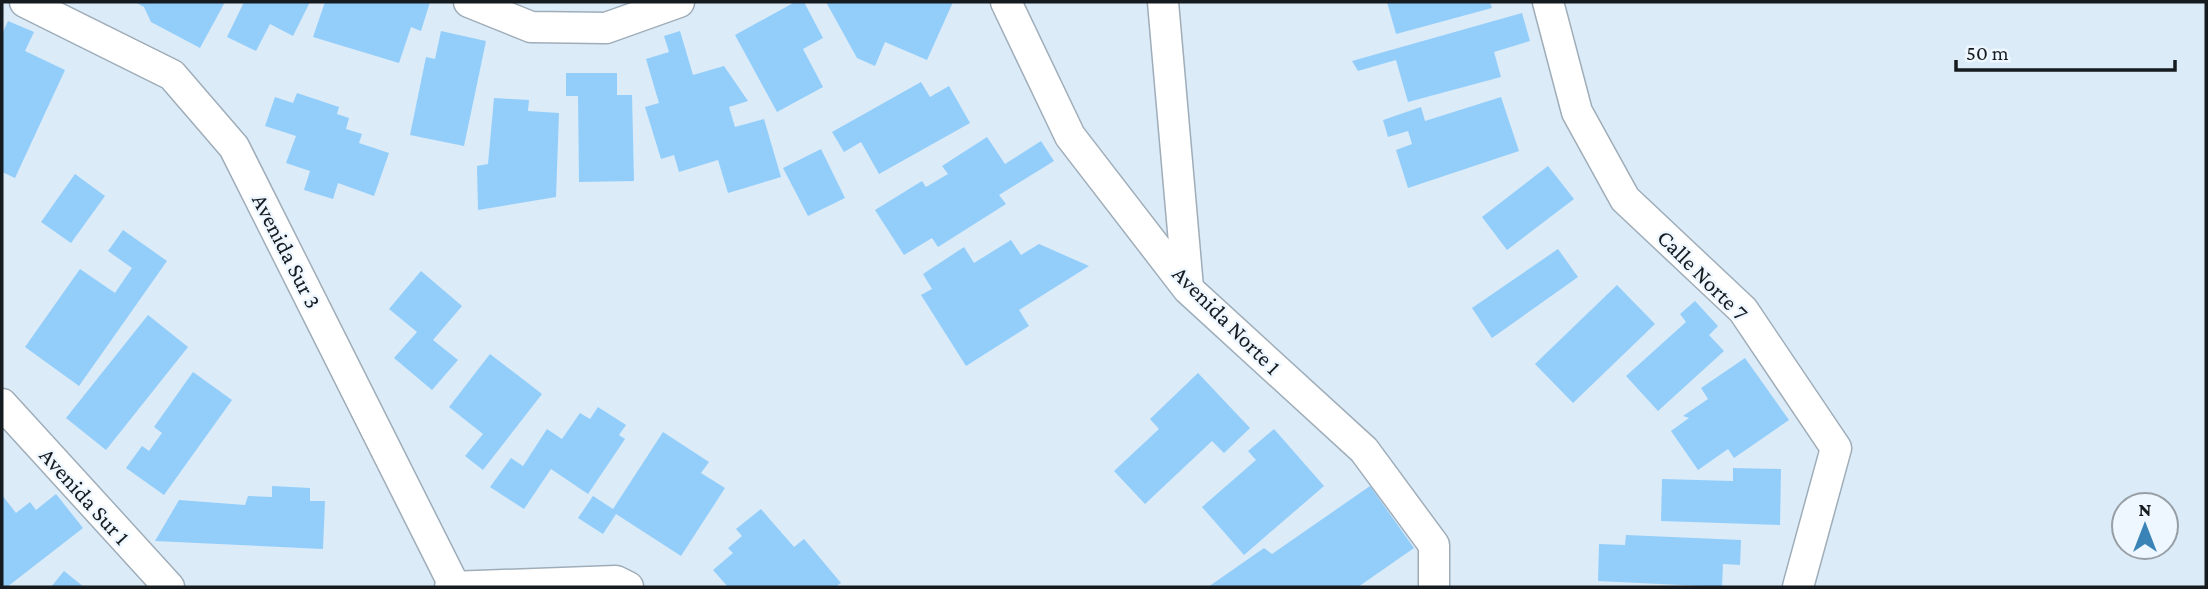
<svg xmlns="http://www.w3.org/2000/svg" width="2208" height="589" font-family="'Crimson Pro',serif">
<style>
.building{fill:#93cefb}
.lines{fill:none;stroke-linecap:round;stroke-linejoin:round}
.minor-casing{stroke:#9fadb9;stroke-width:33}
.minor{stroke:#fff;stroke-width:30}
.labels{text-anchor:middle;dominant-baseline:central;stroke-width:5;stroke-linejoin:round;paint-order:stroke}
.street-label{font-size:23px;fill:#151b1f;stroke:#eef7ff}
</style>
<rect width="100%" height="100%" fill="#dbebf8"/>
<g class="building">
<path d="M 135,2 L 225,2 L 200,48 L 151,22 L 144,7 Z"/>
<path d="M 244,2 L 310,2 L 293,36 L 270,24 L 256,51 L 227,37 Z"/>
<path d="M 325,2 L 340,3 L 430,2 L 421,31 L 411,27 L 399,63 L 313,37 Z"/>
<path d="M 795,2 L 804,2 L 823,38 L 803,49 L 823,87 L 777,112 L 735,35 Z"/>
<path d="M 826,2 L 953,2 L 927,60 L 885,42 L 875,66 L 857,58 Z"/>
<path d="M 1387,2 L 1490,2 L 1492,8 L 1396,34 Z"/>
<path d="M 1522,13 L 1530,41 L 1494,52 L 1501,77 L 1408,102 L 1396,60 L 1358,71 L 1352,61 Z"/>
<path d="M 8,21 L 34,32 L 25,51 L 65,70 L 15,178 L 2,172 L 2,34 Z"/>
<path d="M 441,31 L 486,41 L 464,146 L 410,135 L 426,57 L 435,59 Z"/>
<path d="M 680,31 L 693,75 L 724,66 L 748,101 L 729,107 L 735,127 L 764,119 L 781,177 L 728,193 L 718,160 L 679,172 L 674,155 L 661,159 L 645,107 L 659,103 L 646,59 L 669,52 L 664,36 Z"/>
<path d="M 566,73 L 617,73 L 617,95 L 632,95 L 634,181 L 579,182 L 578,96 L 566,96 Z"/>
<path d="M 921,82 L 930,97 L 949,86 L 970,123 L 879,174 L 861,142 L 844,152 L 832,132 Z"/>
<path d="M 297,93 L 339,107 L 337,114 L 349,118 L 346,129 L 362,134 L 359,143 L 389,153 L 374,196 L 338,183 L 333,199 L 304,190 L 310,171 L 286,163 L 296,136 L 265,126 L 275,97 L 293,103 Z"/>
<path d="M 1501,97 L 1519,151 L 1408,188 L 1396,150 L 1412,144 L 1408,131 L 1388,137 L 1383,120 L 1421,107 L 1425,121 Z"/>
<path d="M 494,98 L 529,100 L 528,111 L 559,113 L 556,197 L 478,210 L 477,166 L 488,164 Z"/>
<path d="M 987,137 L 1005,164 L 1041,141 L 1054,161 L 999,195 L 1006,204 L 938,247 L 932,238 L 904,255 L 875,210 L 922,181 L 926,187 L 948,174 L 942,166 Z"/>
<path d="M 821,149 L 845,198 L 808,216 L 783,168 Z"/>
<path d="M 1548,166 L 1574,199 L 1507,250 L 1482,217 Z"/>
<path d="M 75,174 L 105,196 L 71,243 L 41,222 Z"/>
<path d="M 123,230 L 167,261 L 79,386 L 25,347 L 80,269 L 115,293 L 132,268 L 108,251 Z"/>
<path d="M 1011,240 L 1021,255 L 1039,244 L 1089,266 L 1019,310 L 1029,326 L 966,366 L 921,295 L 932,289 L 923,274 L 964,247 L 974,263 Z"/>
<path d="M 1558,249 L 1578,277 L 1492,338 L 1472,308 Z"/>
<path d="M 421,271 L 462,306 L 433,340 L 458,360 L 432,390 L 394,358 L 417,332 L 389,309 Z"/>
<path d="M 1617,285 L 1655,324 L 1573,403 L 1535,364 Z"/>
<path d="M 1695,301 L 1718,326 L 1709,335 L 1724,351 L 1658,411 L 1626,376 L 1686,322 L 1680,314 Z"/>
<path d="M 148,315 L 188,347 L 106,450 L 66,418 Z"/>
<path d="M 490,354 L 542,394 L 483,470 L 465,456 L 483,434 L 449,407 Z"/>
<path d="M 1745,358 L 1789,420 L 1734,458 L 1728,449 L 1698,470 L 1671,431 L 1689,418 L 1683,416 L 1708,399 L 1701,388 Z"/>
<path d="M 193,372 L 232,400 L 164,495 L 126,468 L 142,446 L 149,451 L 162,433 L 154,427 Z"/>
<path d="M 1198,373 L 1250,428 L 1224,453 L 1212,441 L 1145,504 L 1114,471 L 1159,429 L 1150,419 Z"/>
<path d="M 598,407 L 626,425 L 619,435 L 625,439 L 588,494 L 551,469 L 524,509 L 490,487 L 511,458 L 523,466 L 547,429 L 562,439 L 580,413 L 590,419 Z"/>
<path d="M 1274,429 L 1324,486 L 1244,555 L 1202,507 L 1256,460 L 1248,451 Z"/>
<path d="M 663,432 L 709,462 L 701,473 L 725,488 L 681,556 L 616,514 L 603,534 L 578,518 L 593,496 L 613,509 Z"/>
<path d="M 1733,468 L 1781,469 L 1780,525 L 1661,521 L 1662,479 L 1733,481 Z"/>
<path d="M 272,486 L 310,488 L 310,501 L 325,501 L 323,549 L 155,541 L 179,500 L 245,505 L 248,496 L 272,497 Z"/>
<path d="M 1370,486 L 1414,548 L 1358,587 L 1208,587 L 1264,548 L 1272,554 Z"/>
<path d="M 56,494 L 83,528 L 7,587 L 2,587 L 2,495 L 16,513 L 30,502 L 36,510 Z"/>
<path d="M 761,509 L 794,547 L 804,539 L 841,583 L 835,587 L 728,587 L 713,570 L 733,553 L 728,548 L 742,536 L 736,529 Z"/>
<path d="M 1626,535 L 1741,540 L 1740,565 L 1723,564 L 1722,587 L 1598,581 L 1599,544 L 1625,545 Z"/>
<path d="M 64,571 L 84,587 L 51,587 Z"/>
</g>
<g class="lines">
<g class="minor-casing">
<g id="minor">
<path d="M 25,2 L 172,75 L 234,147 L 455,587"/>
<path d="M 469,2 L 531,27 L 606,28 L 679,2"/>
<path d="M 1006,2 L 1070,136 L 1188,289 L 1364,450 L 1434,545 L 1434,587"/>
<path d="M 1163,2 L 1188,288"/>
<path d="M 1548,2 L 1577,112 L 1625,199 L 1743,310 L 1836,448 L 1798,587"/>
<path d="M 2,404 L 169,587"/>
<path d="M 450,587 L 616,581 L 628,587"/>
</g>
</g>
<use href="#minor" class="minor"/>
</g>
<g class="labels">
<g class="street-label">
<text transform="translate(287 251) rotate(63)">Avenida Sur 3</text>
<text transform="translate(1703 275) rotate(45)">Calle Norte 7</text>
<text transform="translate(1227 320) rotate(45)">Avenida Norte 1</text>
<text transform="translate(85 496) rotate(48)">Avenida Sur 1</text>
</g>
</g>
<rect width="2208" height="589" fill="none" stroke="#151b1f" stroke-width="7"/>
<g transform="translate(2145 526)"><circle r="33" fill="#eef7ff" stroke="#979fa5" stroke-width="2"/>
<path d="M0-5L12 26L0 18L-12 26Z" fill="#3983b7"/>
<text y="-10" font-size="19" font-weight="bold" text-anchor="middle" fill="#151b1f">N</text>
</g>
<path d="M1956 60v10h219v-10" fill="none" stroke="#151b1f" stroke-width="3.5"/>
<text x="1966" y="60" font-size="21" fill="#151b1f" stroke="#eef7ff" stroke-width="5" paint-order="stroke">50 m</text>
</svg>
